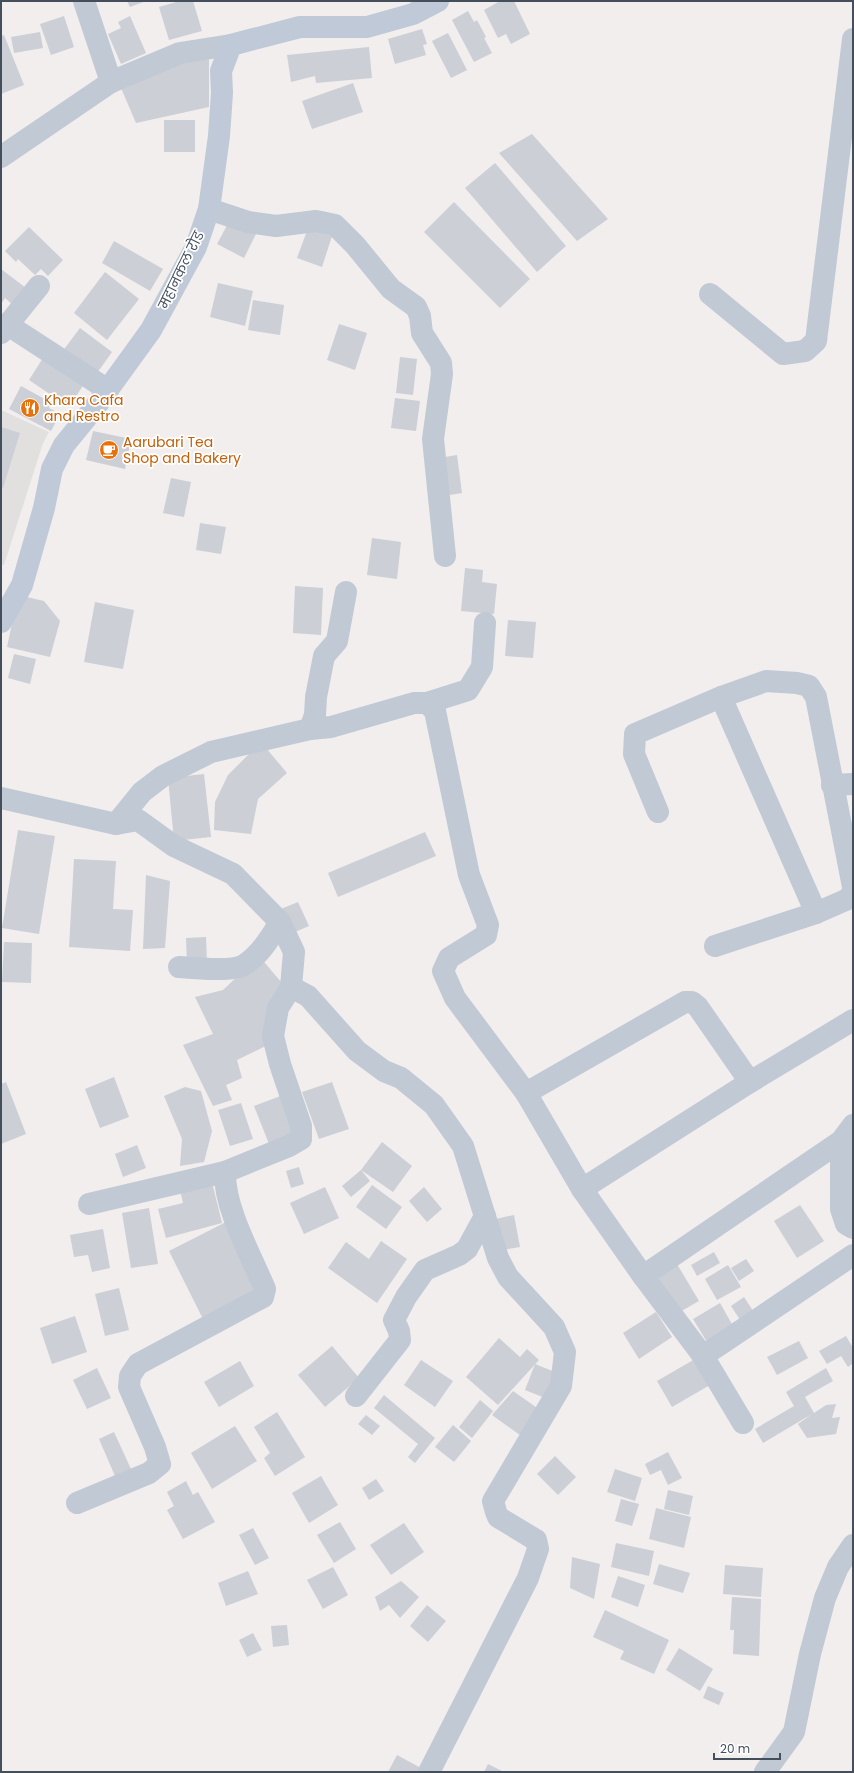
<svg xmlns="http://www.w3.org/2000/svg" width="854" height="1773" font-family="Poppins,'Noto Sans Devanagari',sans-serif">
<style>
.education{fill:#e2dfdf}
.building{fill:#cccfd6}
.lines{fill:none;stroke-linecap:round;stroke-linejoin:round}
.street{stroke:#c0c9d4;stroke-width:22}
.secondary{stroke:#bfc9d8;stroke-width:22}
.labels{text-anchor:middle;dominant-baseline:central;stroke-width:3.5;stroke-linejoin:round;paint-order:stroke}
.street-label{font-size:14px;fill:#454f5c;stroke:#fff}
.food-label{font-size:14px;fill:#c56008;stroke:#fff;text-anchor:start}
</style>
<rect width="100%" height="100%" fill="#f1eeed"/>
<path class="education" d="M 1,410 L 49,432 L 43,443 L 4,565 L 1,564 Z"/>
<g class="building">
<path d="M 127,1 L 146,1 L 130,7 Z"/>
<path d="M 180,1 L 193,1 L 202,31 L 169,40 L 159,7 Z"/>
<path d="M 500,1 L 514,1 L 530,34 L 511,44 L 506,34 L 498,38 L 484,10 Z"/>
<path d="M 468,11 L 474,22 L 477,20 L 486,37 L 484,38 L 492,53 L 474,62 L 452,20 Z"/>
<path d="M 64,16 L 74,47 L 51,55 L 40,24 Z"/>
<path d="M 130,16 L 146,53 L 121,64 L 108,34 L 121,28 L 118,22 Z"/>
<path d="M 422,29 L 427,44 L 423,45 L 426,55 L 395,64 L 388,39 Z"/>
<path d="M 40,32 L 43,48 L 14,53 L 11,37 Z"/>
<path d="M 448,33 L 467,70 L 451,78 L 432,41 Z"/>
<path d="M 4,35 L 24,85 L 1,94 L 1,36 Z"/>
<path d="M 369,47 L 372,78 L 316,83 L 315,76 L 291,82 L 287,55 Z"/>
<path d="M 209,59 L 209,107 L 136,123 L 121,88 L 164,66 Z"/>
<path d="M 353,83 L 363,112 L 312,129 L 302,101 Z"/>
<rect x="164" y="120" width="31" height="32"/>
<path d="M 532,134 L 608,219 L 577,241 L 499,153 Z"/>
<path d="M 495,163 L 566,246 L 537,272 L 465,188 Z"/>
<path d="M 454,202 L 530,279 L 500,308 L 424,232 Z"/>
<path d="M 231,218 L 257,232 L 244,258 L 217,244 Z"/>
<path d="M 29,227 L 63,260 L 48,276 L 41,269 L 35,275 L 18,259 L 16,262 L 5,251 Z"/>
<path d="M 308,228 L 332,236 L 322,267 L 297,258 Z"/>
<path d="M 114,241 L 163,269 L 150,291 L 102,263 Z"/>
<path d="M 1,269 L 26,288 L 13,305 L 5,298 L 1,304 Z"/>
<path d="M 105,272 L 139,299 L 107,340 L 74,313 Z"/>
<path d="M 218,283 L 253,291 L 245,326 L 210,317 Z"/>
<path d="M 253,300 L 284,305 L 280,335 L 248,330 Z"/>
<path d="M 339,324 L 367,333 L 355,370 L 327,360 Z"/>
<path d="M 80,328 L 112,352 L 95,376 L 62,352 Z"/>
<path d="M 400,357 L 417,359 L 413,395 L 396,393 Z"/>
<path d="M 43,358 L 86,381 L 69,407 L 29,380 Z"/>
<path d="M 21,386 L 52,403 L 49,408 L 60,414 L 51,431 L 9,409 Z"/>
<path d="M 395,398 L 420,401 L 416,431 L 391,428 Z"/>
<path d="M 1,427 L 20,433 L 3,488 L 1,487 Z"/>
<path d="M 93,431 L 131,439 L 125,469 L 86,460 Z"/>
<path d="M 457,455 L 462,493 L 444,496 L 439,458 Z"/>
<path d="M 171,478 L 191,482 L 184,517 L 163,513 Z"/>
<path d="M 200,523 L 226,527 L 221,554 L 196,550 Z"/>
<path d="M 372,538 L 401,542 L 397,579 L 367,575 Z"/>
<path d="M 465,568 L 483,570 L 482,582 L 497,584 L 494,614 L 461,611 Z"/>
<path d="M 295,586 L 323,588 L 321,635 L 293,633 Z"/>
<path d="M 18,595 L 44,601 L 60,621 L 50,657 L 7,647 Z"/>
<path d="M 95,602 L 134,610 L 123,669 L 84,662 Z"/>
<path d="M 508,620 L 536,622 L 533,658 L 505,656 Z"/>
<path d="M 14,654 L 36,659 L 30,684 L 8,678 Z"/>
<path d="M 261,742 L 287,773 L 258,799 L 251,834 L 214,830 L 215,802 L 228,775 Z"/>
<path d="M 204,774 L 211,837 L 174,841 L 168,778 Z"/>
<path d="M 18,830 L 55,836 L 39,934 L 2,928 Z"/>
<path d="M 425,832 L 436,856 L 338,897 L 328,873 Z"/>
<path d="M 74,859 L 116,861 L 113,909 L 133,910 L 130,951 L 69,947 Z"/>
<path d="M 146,875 L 170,881 L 165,948 L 143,949 Z"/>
<path d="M 298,902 L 309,926 L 286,936 L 276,911 Z"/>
<path d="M 206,937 L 207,964 L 187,965 L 186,938 Z"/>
<path d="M 4,942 L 32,943 L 31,983 L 2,982 Z"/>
<path d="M 259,956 L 282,983 L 272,1043 L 237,1060 L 242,1078 L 226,1085 L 232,1100 L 213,1106 L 183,1045 L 213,1034 L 195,997 L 223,990 Z"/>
<path d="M 114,1077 L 129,1117 L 100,1128 L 85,1089 Z"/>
<path d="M 6,1082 L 26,1134 L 1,1144 L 1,1084 Z"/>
<path d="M 332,1082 L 349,1129 L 319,1139 L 302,1092 Z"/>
<path d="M 185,1087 L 201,1091 L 212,1131 L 204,1162 L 180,1166 L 182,1139 L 164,1096 Z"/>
<path d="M 283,1095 L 299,1137 L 271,1149 L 254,1106 Z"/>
<path d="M 241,1103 L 253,1139 L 230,1146 L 218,1110 Z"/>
<path d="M 382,1142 L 412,1166 L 393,1192 L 361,1170 L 370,1181 L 351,1197 L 342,1186 L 361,1170 Z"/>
<path d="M 137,1145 L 146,1168 L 123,1177 L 115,1154 Z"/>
<path d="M 299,1167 L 304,1184 L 291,1188 L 286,1171 Z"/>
<path d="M 211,1178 L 222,1223 L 166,1238 L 158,1209 L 183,1203 L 179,1186 Z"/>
<path d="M 372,1185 L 402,1207 L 386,1229 L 356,1207 Z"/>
<path d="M 325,1187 L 339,1218 L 304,1234 L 290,1203 Z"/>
<path d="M 424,1187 L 442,1209 L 427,1222 L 409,1201 Z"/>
<path d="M 800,1205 L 824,1241 L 797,1258 L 774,1221 Z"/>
<path d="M 149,1208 L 158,1264 L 131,1268 L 122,1213 Z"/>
<path d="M 514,1215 L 520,1247 L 497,1251 L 491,1220 Z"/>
<path d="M 228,1221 L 264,1293 L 205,1323 L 169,1251 Z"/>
<path d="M 103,1229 L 110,1268 L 92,1272 L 88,1255 L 74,1257 L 70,1235 Z"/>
<path d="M 381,1241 L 407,1259 L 377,1303 L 328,1268 L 346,1242 L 369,1259 Z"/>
<path d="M 714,1252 L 720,1263 L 697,1276 L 691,1265 Z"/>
<path d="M 746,1259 L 754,1271 L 739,1281 L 731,1268 Z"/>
<path d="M 677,1264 L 699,1301 L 678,1313 L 657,1276 Z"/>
<path d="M 728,1265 L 741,1287 L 717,1300 L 705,1279 Z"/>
<path d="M 119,1288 L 129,1330 L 105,1336 L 95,1294 Z"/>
<path d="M 744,1297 L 757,1317 L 744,1326 L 731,1306 Z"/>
<path d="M 720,1303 L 733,1326 L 707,1342 L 693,1319 Z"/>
<path d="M 656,1312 L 672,1337 L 639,1359 L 623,1333 Z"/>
<path d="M 75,1316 L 87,1352 L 52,1364 L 40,1328 Z"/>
<path d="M 846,1336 L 853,1348 L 853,1363 L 848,1367 L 841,1356 L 827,1364 L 819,1351 Z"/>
<path d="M 499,1338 L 520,1357 L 527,1349 L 539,1360 L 498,1405 L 466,1377 Z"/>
<path d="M 799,1341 L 808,1358 L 777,1375 L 767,1357 Z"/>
<path d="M 332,1346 L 359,1378 L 325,1407 L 298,1375 Z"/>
<path d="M 695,1359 L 710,1385 L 672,1407 L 657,1381 Z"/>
<path d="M 421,1360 L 453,1381 L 435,1407 L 404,1385 Z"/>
<path d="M 240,1361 L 254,1386 L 219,1407 L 204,1382 Z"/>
<path d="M 535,1364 L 560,1374 L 550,1400 L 525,1390 Z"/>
<path d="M 97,1368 L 111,1398 L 87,1409 L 73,1380 Z"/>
<path d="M 826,1368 L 833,1381 L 805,1397 L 814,1413 L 826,1405 L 836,1404 L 832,1418 L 840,1417 L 836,1434 L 807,1438 L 798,1424 L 812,1414 L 763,1443 L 755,1429 L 794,1406 L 786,1392 Z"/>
<path d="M 513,1391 L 543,1412 L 524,1438 L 492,1415 Z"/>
<path d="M 384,1395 L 435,1438 L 415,1463 L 408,1457 L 418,1444 L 374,1408 Z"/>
<path d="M 480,1400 L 493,1411 L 472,1438 L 459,1427 Z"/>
<path d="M 277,1412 L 305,1457 L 275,1476 L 264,1458 L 270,1453 L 254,1427 Z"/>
<path d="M 366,1415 L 380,1426 L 372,1435 L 358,1424 Z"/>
<path d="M 453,1425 L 471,1441 L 454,1462 L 435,1447 Z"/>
<path d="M 235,1426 L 257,1461 L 212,1489 L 191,1453 Z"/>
<path d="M 114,1432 L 131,1469 L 115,1476 L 99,1439 Z"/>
<path d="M 668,1452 L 682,1478 L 668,1485 L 661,1470 L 650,1475 L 645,1464 Z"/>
<path d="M 555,1456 L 576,1477 L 558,1495 L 537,1474 Z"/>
<path d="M 615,1469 L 642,1478 L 635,1501 L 607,1492 Z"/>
<path d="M 321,1476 L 338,1505 L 309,1523 L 292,1493 Z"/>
<path d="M 376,1479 L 384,1491 L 369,1500 L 362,1488 Z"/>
<path d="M 186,1481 L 193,1495 L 198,1492 L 215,1522 L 183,1539 L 167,1510 L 174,1506 L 167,1492 Z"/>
<path d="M 668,1490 L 693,1496 L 689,1515 L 664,1509 Z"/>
<path d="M 621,1499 L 639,1504 L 632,1526 L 615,1521 Z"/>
<path d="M 656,1508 L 691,1517 L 684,1548 L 649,1539 Z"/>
<path d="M 340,1522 L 356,1549 L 334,1563 L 317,1535 Z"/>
<path d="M 404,1523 L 424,1552 L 391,1575 L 370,1545 Z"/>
<path d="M 253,1528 L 269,1558 L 255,1565 L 239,1535 Z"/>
<path d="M 616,1543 L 654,1551 L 649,1576 L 611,1567 Z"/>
<path d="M 572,1557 L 600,1564 L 594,1599 L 570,1588 Z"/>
<path d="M 659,1564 L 690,1573 L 683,1593 L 653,1584 Z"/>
<path d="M 725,1565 L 763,1568 L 761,1597 L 723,1594 Z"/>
<path d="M 333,1567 L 348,1595 L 323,1609 L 307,1580 Z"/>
<path d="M 248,1571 L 258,1594 L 226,1606 L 218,1583 Z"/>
<path d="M 618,1576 L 645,1585 L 638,1607 L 611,1597 Z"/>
<path d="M 401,1581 L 419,1597 L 400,1618 L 389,1605 L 380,1611 L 375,1597 Z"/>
<path d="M 732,1597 L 761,1599 L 759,1656 L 733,1654 L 734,1630 L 730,1630 Z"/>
<path d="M 427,1605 L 446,1621 L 428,1642 L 410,1626 Z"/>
<path d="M 605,1610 L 669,1640 L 654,1674 L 620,1659 L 624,1651 L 593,1637 Z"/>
<path d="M 287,1625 L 289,1645 L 273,1647 L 271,1626 Z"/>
<path d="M 253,1633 L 262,1650 L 247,1657 L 239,1640 Z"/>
<path d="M 679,1648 L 713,1669 L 700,1691 L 666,1670 Z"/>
<path d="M 708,1686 L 724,1693 L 719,1705 L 703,1698 Z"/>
<path d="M 397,1755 L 421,1768 L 418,1772 L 388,1772 Z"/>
<path d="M 488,1764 L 504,1772 L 484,1772 Z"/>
</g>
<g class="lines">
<g class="street">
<path d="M 84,1 L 111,82"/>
<path d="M 1,157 L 111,82 L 180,53 L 231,45"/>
<path d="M 209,209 L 248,222 L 276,226 L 316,221 L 335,225 L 355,245 L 391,289 L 416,307 L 420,316 L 422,333 L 441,363 L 442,374 L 433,439 L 445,556"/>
<path d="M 710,294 L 783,354 L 805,351 L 816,341 L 853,39"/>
<path d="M 8,325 L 108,390"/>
<path d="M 1,333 L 39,286"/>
<path d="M 721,697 L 816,913"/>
<path d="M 427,703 L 468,690 L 482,667 L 485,623"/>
<path d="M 310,729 L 331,727 L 414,703 L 427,703 L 435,711 L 469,875 L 488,925 L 486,935 L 449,958 L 443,971 L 455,998 L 526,1093 L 582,1189 L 643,1276 L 703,1356 L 743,1423"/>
<path d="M 832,785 L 853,784"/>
<path d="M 1,798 L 116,824 L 138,820 L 174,846 L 233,874 L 280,922 L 294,952 L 291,987 L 278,1008 L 273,1036 L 280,1064 L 301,1126 L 301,1139 L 289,1146 L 225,1172 C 224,1208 251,1255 265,1289 L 263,1297 L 138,1364 L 130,1376 L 129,1387 L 155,1447 L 160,1464 L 149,1473 L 77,1503"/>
<path d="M 658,812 L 634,754 L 635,734 L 721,697 L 766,681 L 797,683 L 809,686 L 816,697 L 853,887"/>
<path d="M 116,824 L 142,792 L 163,776 L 211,752 L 310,729 L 315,715 L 316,697 L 324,656 L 337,641 L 346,592"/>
<path d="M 715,946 L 816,913 L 848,899 L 853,892"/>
<path d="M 179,967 C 192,968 233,972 244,965 C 260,955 270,938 280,922"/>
<path d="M 291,987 L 308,996 L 357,1051 L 384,1071 L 401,1078 L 434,1105 L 463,1146 L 498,1258 L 508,1277 L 554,1327 L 565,1352 L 561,1386 L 493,1501 L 496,1512 L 498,1517 L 536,1540 L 538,1549 L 528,1578 L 429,1772"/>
<path d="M 526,1093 L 685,1002 L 692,1002 L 698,1007 L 750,1082"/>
<path d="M 841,1141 L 841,1209 L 846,1224 L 853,1228"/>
<path d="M 582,1189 L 750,1082 L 853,1020"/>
<path d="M 89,1204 L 225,1172"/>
<path d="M 643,1276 L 841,1141 L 853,1125"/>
<path d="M 703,1356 L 853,1255"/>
<path d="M 356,1396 L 400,1340 L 399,1331 L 394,1320 L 406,1297 L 425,1270 L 459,1255 L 467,1249 L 485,1216"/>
<path d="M 765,1772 L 794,1732 L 810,1654 L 825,1598 L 838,1567 L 853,1545"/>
</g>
<path class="secondary" d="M 1,622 L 22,585 L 44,508 L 52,469 L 64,445 L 96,406 L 151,330 L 196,247 L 209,209 L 219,136 L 222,93 L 221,71 L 231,45 L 300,27 L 367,27 L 413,14 L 438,1"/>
</g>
<defs>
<g id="restaurant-disc" transform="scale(1)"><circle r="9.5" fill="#e8710a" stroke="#fff"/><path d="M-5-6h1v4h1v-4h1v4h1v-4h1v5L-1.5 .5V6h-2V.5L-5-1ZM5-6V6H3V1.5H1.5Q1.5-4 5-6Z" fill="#fff"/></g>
<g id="cafe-disc" transform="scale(1)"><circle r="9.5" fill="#e8710a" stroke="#fff"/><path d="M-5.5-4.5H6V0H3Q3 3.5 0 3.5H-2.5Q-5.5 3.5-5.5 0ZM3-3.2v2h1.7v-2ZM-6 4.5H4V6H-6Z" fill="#fff"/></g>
</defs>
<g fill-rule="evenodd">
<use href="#restaurant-disc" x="30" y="408"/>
<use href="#cafe-disc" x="109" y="450"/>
</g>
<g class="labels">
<g class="street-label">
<text transform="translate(181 270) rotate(-64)">महानकल रोड</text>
</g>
<g class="food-label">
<text x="44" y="400">Khara Cafa<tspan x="44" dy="16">and Restro</tspan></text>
<text x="123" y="442">Aarubari Tea<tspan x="123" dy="16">Shop and Bakery</tspan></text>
</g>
</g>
<rect width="854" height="1773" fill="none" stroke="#454f5c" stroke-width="4"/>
<path d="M714 1753v6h66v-6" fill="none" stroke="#454f5c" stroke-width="2"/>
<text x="720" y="1753" font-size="12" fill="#454f5c" stroke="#ffffff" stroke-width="3" paint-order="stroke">20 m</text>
</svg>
